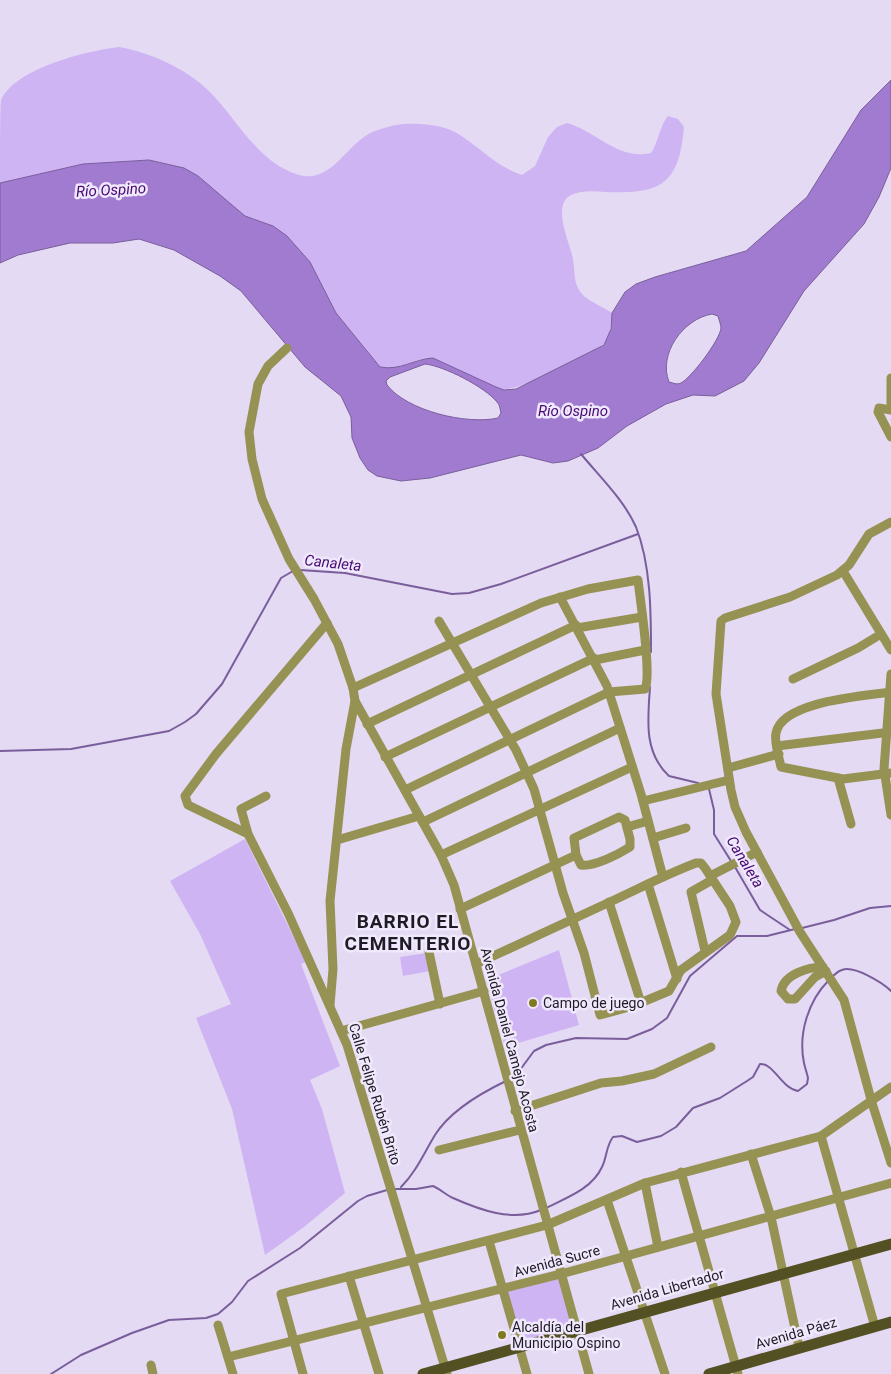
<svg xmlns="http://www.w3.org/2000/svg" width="891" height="1374" font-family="Roboto,sans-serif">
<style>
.green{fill:#cfb4f4}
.water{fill:#a17bcf;stroke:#7a5e9c;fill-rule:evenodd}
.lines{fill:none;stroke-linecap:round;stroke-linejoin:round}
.stream{stroke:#7a5e9c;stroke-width:2}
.minor{stroke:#969253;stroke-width:9}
.major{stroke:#535023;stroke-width:11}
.poi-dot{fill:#80791e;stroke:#f0e8fc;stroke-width:2}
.labels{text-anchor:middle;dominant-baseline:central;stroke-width:5;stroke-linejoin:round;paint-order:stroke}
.poi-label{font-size:14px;fill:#1f1b24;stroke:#f0e8fc;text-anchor:start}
.street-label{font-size:14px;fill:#1f1b24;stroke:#f0e8fc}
.water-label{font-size:15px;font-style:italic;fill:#470a73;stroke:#f0e8fc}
.district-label{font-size:19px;font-weight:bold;letter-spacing:1px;fill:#1f1b24;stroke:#f0e8fc}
</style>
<rect width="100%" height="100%" fill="#e4daf3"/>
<g class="green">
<path d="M 119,47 C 149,52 187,69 209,91 C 237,119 257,161 296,174 C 328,186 344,149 367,135 C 375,130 387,127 396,125 C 412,122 441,124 455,132 C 479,146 495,166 522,175 L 535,166 L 548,137 L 557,127 L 567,123 C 596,131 619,161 651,153 C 659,141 659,127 668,116 L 678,119 L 684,127 C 679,186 660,194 605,192 C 594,191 582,190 571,195 C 551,205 570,243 573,259 C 575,271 573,285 583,295 C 587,300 605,308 612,313 L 609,339 C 599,352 518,392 502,389 C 476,384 455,363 428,359 C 415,357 402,372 380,367 L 336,313 L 325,293 L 273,226 L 245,216 L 184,168 L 149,160 L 83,164 L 0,183 C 0,170 0,107 1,100 C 16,68 86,51 119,47 Z"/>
<path d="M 245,839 L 306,962 L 301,964 L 340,1066 L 310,1080 L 322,1109 L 345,1193 L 304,1227 L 265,1255 L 232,1109 L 196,1018 L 231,1004 L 200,934 L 170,881 Z"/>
<path d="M 559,950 L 579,1025 L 505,1047 L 486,980 Z"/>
<path d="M 427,953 L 430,971 L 403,976 L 400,957 Z"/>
<path d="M 561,1274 L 576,1330 L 520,1346 L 503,1289 Z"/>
</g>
<path class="water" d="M 891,80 L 891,168 L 879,197 L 864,224 L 804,291 L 759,363 L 744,381 L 715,396 L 693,395 L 666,404 L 627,426 L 598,448 L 568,461 L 553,463 L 521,455 L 430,478 L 401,481 L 377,476 L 368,470 L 360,458 L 352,438 L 351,417 L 341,396 L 305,367 L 241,291 L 220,276 L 174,250 L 139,239 L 113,243 L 70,243 L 18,255 L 0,263 L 0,183 L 83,164 L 149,160 L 184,168 L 198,176 L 245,216 L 273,226 L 287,236 L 310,262 L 336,313 L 380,367 C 400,371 414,359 433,358 L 496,387 L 504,390 L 516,389 L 604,345 L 611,329 L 612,313 L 625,292 L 636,284 L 655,277 L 746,251 L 807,197 L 861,110 ZM 712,314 L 718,316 C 719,320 721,325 721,328 C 720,340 691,378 681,383 C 676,385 674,383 669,382 C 658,354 683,319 712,314 ZM 425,364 C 444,366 485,387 497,402 C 500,405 500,409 501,413 L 498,418 C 467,425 407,411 387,385 L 386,381 L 390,377 Z"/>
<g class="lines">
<g class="stream">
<path d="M 581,454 C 600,477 624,500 636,527 C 651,565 651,613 651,652"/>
<path d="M 300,570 L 345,573 L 452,594 L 469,593 L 501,584 L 638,534"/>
<path d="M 650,687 C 648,718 643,752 669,776 L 698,783"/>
<path d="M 0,751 L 71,749 L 169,731 L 185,722 L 196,714 L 222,684 L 281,578 L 293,571"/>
<path d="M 709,789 L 714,810 L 714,834 L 731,861"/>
<path d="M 735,867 L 760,910 L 790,930"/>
<path d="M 802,928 L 834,920 L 870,908 L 891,906"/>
<path d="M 832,977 C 835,974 838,971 842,970 C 854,965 883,983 891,991"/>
<path d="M 510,1079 L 517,1074 L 534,1051 L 546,1045 L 576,1038 L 627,1039 L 652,1029 L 667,1018 L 690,976 L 737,936 L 767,936 L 795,929"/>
<path d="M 401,1187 C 416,1172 424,1153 435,1135 C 450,1111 481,1093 506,1081"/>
<path d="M 394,1189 L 416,1189 L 433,1186 C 440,1189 446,1195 453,1198 C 480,1210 512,1222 541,1210"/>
<path d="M 546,1208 C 566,1198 592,1189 602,1167 C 607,1157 606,1146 613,1137 L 622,1136 L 637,1142 L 661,1136 L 676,1127 L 693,1108 L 720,1098 L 747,1081 L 753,1077 L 760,1064 C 774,1063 781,1088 798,1091 L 807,1084 L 808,1078 C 807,1073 805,1068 804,1063 C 798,1034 808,1001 829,980"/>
<path d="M 51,1374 L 81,1355 L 132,1333 L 169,1320 L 206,1318 L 218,1314 L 232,1302 L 248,1281 L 300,1248 L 358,1201 L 367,1196 L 387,1190"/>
</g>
<g class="minor">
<path d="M 287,348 L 268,366 L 258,384 L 249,432 L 252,459 L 262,499 L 289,559 L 314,599 L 338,644 L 353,688 L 355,701 L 346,749 L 330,901 L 333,969 L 330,1005"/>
<path d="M 891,409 L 891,378"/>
<path d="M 891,410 L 879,408 L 878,412 L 891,437"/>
<path d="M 891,522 L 869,534 L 849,565 L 837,575 L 790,597 L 725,618 L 721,621 L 716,694 L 731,790 L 735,807 L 746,832 L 800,932 L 844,1000 L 872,1103 L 891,1163"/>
<path d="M 843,571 L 891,650"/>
<path d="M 560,597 L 607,686 L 641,794 L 663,877"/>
<path d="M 439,621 L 516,750 L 534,789 L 563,893 L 584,953 L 600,1015 L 633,1006 L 669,991 L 681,970 L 730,935 L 736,922 L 730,906 L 705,868 L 701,863 L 696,863 C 667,874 640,888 612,901 C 566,922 521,943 476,964"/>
<path d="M 577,628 L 642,617"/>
<path d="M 595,660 L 645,650"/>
<path d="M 891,674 L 884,769 L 891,815"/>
<path d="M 793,679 L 858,648 L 881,634"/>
<path d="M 353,688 L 541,603 L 588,589 L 638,580 C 640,599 652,675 645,689 L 609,692 L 405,790"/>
<path d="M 891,692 C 865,696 782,701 776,733 C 774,743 779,757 781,767 L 843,779 L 891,773"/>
<path d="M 355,701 L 441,855 L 454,885 L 589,1374"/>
<path d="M 367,724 L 576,625"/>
<path d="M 777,746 L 891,732"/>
<path d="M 385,757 L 594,658"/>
<path d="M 728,768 L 779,754"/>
<path d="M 838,778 L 851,824"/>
<path d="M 266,796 L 241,809 L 248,834 L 288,913 L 347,1045 L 447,1374"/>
<path d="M 643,801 L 729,780"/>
<path d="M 619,817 L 625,820 L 630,839 L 630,847 C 619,854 594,867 581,865 L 576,855 L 574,838 Z"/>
<path d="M 423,822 L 620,728"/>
<path d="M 627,827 L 648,821"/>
<path d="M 248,834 L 188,805 L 185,796 L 216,754 L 327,623"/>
<path d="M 653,838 L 686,828"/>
<path d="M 337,840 L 419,816"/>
<path d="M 441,855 L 632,767"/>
<path d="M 710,876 L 757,852"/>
<path d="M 648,884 L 677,979"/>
<path d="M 609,902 L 641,1003"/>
<path d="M 460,909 L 576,855"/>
<path d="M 705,951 L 691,892 L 712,880"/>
<path d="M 429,952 L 440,1004"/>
<path d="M 823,967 C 809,967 784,974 781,991 L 788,999 L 795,999 L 815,977 L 826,971"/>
<path d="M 341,1031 L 484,991"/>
<path d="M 515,1111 L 601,1083 L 622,1081 L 654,1074 L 711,1047"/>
<path d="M 821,1136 L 875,1327"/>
<path d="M 439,1150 L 520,1130"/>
<path d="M 751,1154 L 771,1217 L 799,1347"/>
<path d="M 681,1172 L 738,1374"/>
<path d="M 645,1183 L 658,1247"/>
<path d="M 607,1200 L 665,1374"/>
<path d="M 489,1241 L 527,1374"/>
<path d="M 349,1276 L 379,1374"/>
<path d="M 218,1325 L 233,1374"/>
<path d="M 228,1357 L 561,1274 L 891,1183"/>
<path d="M 151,1365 L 153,1374"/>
<path d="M 303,1374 L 281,1294 L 547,1225 L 645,1183 L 821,1136 L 891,1087"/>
</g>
<g class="major">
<path d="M 423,1374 L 891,1244"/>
<path d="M 709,1374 L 891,1322"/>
</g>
</g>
<g class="poi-dot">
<circle cx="533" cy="1003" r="5"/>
<circle cx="502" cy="1335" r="5"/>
</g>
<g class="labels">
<g class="poi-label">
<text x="543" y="1003">Campo de juego</text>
<text x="512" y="1327">Alcaldía del<tspan x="512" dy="16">Municipio Ospino</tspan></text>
</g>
<g class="street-label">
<text transform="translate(510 1040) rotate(75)">Avenida Daniel Camejo Acosta</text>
<text transform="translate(375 1094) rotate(73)">Calle Felipe Rubén Brito</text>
<text transform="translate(557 1261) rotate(-15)">Avenida Sucre</text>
<text transform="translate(667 1289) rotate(-16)">Avenida Libertador</text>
<text transform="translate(796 1333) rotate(-16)">Avenida Páez</text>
</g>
<g class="water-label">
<text transform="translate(111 190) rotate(-3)">Río Ospino</text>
<text x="573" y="411">Río Ospino</text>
<text transform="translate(333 563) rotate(6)">Canaleta</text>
<text transform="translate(745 862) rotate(59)">Canaleta</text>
</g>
<g class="district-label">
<text x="408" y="921">BARRIO EL<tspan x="408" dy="22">CEMENTERIO</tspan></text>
</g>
</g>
</svg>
